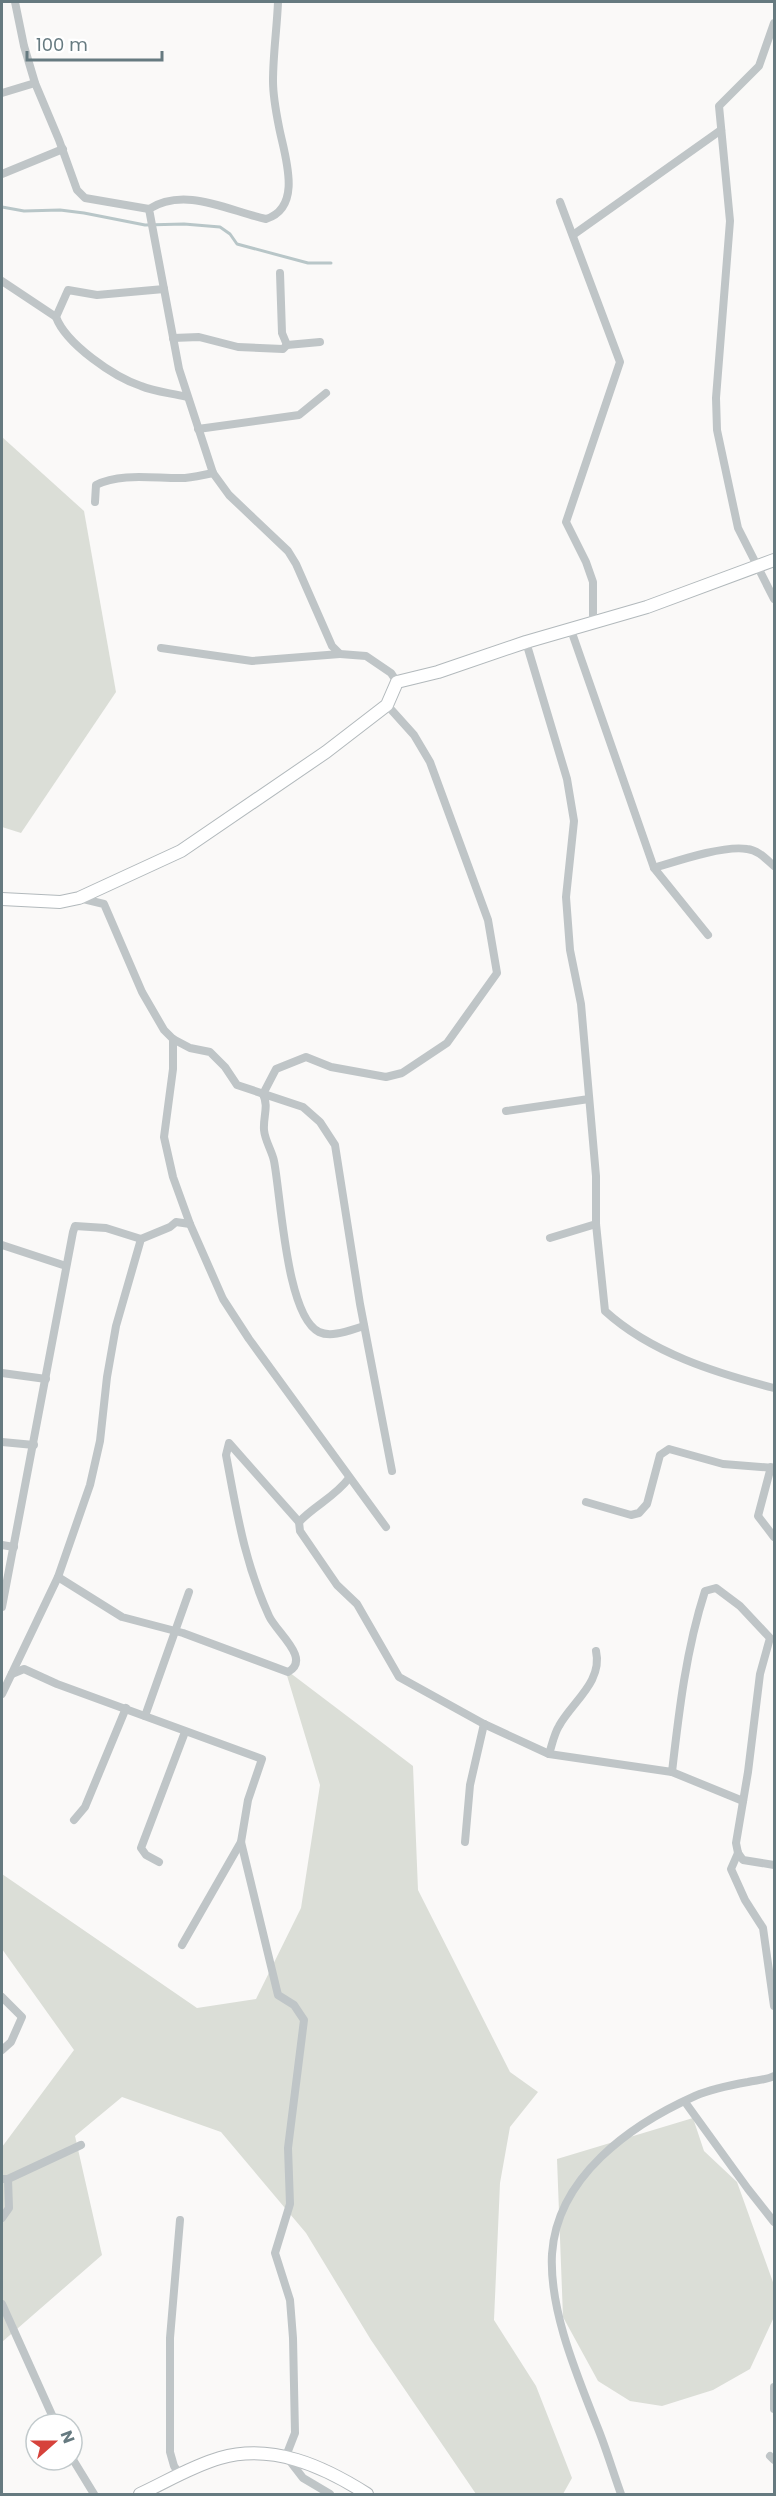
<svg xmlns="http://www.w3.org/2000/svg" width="776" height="2496" font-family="Poppins,sans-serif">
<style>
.green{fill:#dbded7}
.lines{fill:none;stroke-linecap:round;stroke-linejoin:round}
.stream{stroke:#b8c6c8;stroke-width:3}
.secondary-casing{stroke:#b2b9bc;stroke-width:14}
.primary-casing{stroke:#b3b9bc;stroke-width:14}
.street{stroke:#bfc5c7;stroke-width:8}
.secondary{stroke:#fff;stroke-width:12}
.primary{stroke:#fff;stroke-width:12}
</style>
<rect width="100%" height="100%" fill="#faf9f8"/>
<g class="green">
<path d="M 2,437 L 84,511 L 116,692 L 21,833 L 2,827 Z"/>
<path d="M 285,1669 L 413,1766 L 418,1890 L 510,2072 L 538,2092 L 510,2127 L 500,2183 L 494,2320 L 536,2386 L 572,2478 L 563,2494 L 476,2494 L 371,2340 L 306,2233 L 221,2132 L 122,2097 L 75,2136 L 102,2255 L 2,2342 L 2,2147 L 74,2050 L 2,1949 L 2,1874 L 197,2008 L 256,1999 L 301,1908 L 320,1785 Z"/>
<path d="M 693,2118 L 704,2151 L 737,2182 L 774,2285 L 774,2317 L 750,2369 L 713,2390 L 662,2406 L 630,2401 L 598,2381 L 563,2317 L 557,2159 Z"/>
</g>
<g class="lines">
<path class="stream" d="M 2,207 L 24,211 L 60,210 L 84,213 L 145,225 L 184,224 L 220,227 L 230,234 L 237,244 L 308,263 L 331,263"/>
<g class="secondary-casing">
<path id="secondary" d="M 2,899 L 60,902 L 79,898 L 181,851 L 326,752 L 387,705 L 397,682 L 438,672 L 526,642 L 647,607 L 774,560"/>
</g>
<g class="primary-casing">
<path id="primary" d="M 140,2494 C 166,2482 192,2466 220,2458 C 272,2443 323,2466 367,2494"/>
</g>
<g class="street">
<path d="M 15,2 L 24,46 L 35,83 L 59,140 L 77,190 L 85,198 L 149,209"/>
<path d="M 278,2 C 277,28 273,54 273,81 C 273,96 276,112 279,127 C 284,154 304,207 266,219 C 229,211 185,186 149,209 L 179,369 L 213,473 L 229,495 L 288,551 L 296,564 L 332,646 L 340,654 L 366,656 L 391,673 L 397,682"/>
<path d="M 774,23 L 759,66 L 719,106 L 730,221 L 716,398 L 717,430 L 738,528 L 774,599"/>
<path d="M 2,93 L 35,83"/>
<path d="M 2,174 L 63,149"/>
<path d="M 560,202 L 620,362 L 566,522 L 586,562 L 593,582 L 593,622"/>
<path d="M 573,235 L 721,130"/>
<path d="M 280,273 L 282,333 L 287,345"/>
<path d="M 2,281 L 56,317"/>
<path d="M 164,289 L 97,295 L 68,290 L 56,317 C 66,344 114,377 141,386 C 155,392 172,393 187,397"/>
<path d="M 173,338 L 199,337 L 238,347 L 283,349 L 287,345 L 320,342"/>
<path d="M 198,429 L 299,415 L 326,393"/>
<path d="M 95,502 L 96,485 C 121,472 157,479 185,478 C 195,477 204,475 213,473"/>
<path d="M 571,630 L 654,868 L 708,935"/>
<path d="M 526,642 L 567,779 L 574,821 L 566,897 L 570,950 L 581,1004 L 596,1176 L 596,1224 L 605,1311 C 651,1353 716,1373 774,1388"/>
<path d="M 161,648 L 252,661 L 340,654"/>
<path d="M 654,868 C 677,861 724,845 747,849 C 758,850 766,859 774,866"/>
<path d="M 79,898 L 104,904 L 142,992 L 164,1030 L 173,1039 L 190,1048 L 210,1052 L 225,1067 L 237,1085 L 303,1107 L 320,1122 L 335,1145 L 360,1304 L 392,1471"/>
<path d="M 506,1111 L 589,1099"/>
<path d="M 190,1224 L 223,1299 L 249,1339 L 386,1527"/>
<path d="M 550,1238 L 596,1224"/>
<path d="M 2,1245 L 66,1266"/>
<path d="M 364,1326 C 350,1330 332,1338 319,1332 C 286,1316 281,1196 274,1161 C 272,1151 265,1141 264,1130 C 263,1116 269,1107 263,1094 L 276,1069 L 306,1057 L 331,1067 L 386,1077 L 402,1073 L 447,1043 L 497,973 L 488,920 L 430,762 L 414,735 L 387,705"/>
<path d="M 2,1373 L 46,1379"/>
<path d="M 2,1442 L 34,1445"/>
<path d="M 771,1467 L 758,1516 L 774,1537"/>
<path d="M 586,1502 L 631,1515 L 639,1513 L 647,1504 L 660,1455 L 669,1449 L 723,1464 L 774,1468"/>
<path d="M 299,1522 C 315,1505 335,1497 349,1478"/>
<path d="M 2,1545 L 14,1547"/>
<path d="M 58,1577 L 122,1617 L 183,1633 L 288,1672 C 312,1659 276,1632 269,1616 C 244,1561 237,1513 226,1455 L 229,1443 L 299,1522 L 300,1531 L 337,1585 L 357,1604 L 399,1677 L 484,1724 L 549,1754 L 672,1772 C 679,1711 686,1650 705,1591 L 716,1588 L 740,1606 L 770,1638 L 760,1674 L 748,1772 L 736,1843 L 738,1853 L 743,1860 L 774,1865"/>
<path d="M 2,1607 L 73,1232 L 75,1226 L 106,1228 L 141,1239"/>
<path d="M 12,1674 L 24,1669 L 57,1684 L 262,1759 L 248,1800 L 241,1842 L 278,1995 L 294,2005 L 304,2020 L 288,2148 L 290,2204 L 275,2253 L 290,2300 L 293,2338 L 295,2433 L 286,2456 L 303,2478 L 330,2494"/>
<path d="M 2,1694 L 58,1577 L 90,1485 L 100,1441 L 107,1377 L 116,1326 L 141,1239 L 170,1227 L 176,1222 L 190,1224 L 173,1177 L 164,1137 L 173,1069 L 173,1039"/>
<path d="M 145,1716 L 189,1592"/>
<path d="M 549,1754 C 552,1745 554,1734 559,1726 C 572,1702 603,1682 596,1651"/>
<path d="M 672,1772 L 743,1801"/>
<path d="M 74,1820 L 85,1807 L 126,1708"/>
<path d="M 465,1842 L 470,1785 L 484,1724"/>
<path d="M 738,1853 L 731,1869 L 745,1900 L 763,1928 L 774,2006"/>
<path d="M 159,1862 L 146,1855 L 141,1848 L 185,1732"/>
<path d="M 182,1945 L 241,1842"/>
<path d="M 2,1997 L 22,2017 L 11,2042 L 2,2050"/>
<path d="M 685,2102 L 748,2189 L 774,2222"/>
<path d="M 2,2179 L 8,2179 L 81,2145"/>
<path d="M 2,2218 L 9,2208 L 8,2179"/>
<path d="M 180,2220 L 170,2338 L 170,2452 L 174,2466 L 180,2475"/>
<path d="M 2,2304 L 56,2424"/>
<path d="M 774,2387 L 774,2409"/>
<path d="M 770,2456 L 774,2460"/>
<path d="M 72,2458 L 94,2494"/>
<path d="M 621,2494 C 613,2472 606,2448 597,2426 C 577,2375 549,2310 552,2254 C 557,2177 630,2125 695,2096 C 711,2089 731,2085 748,2082 C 757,2080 766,2080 774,2076"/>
</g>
<use href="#secondary" class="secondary"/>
<use href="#primary" class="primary"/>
</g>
<rect width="776" height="2496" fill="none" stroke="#667a80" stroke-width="6"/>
<g transform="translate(54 2442) rotate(69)"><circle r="28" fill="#ffffff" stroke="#c2cacc" stroke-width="1.5"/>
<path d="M0-4.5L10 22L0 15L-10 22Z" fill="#d6423b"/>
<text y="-9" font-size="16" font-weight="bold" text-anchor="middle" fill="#667a80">N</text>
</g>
<path d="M27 51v9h135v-9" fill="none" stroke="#667a80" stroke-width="3"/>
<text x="36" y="51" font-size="18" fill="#667a80" stroke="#ffffff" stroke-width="4.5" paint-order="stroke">100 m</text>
</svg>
